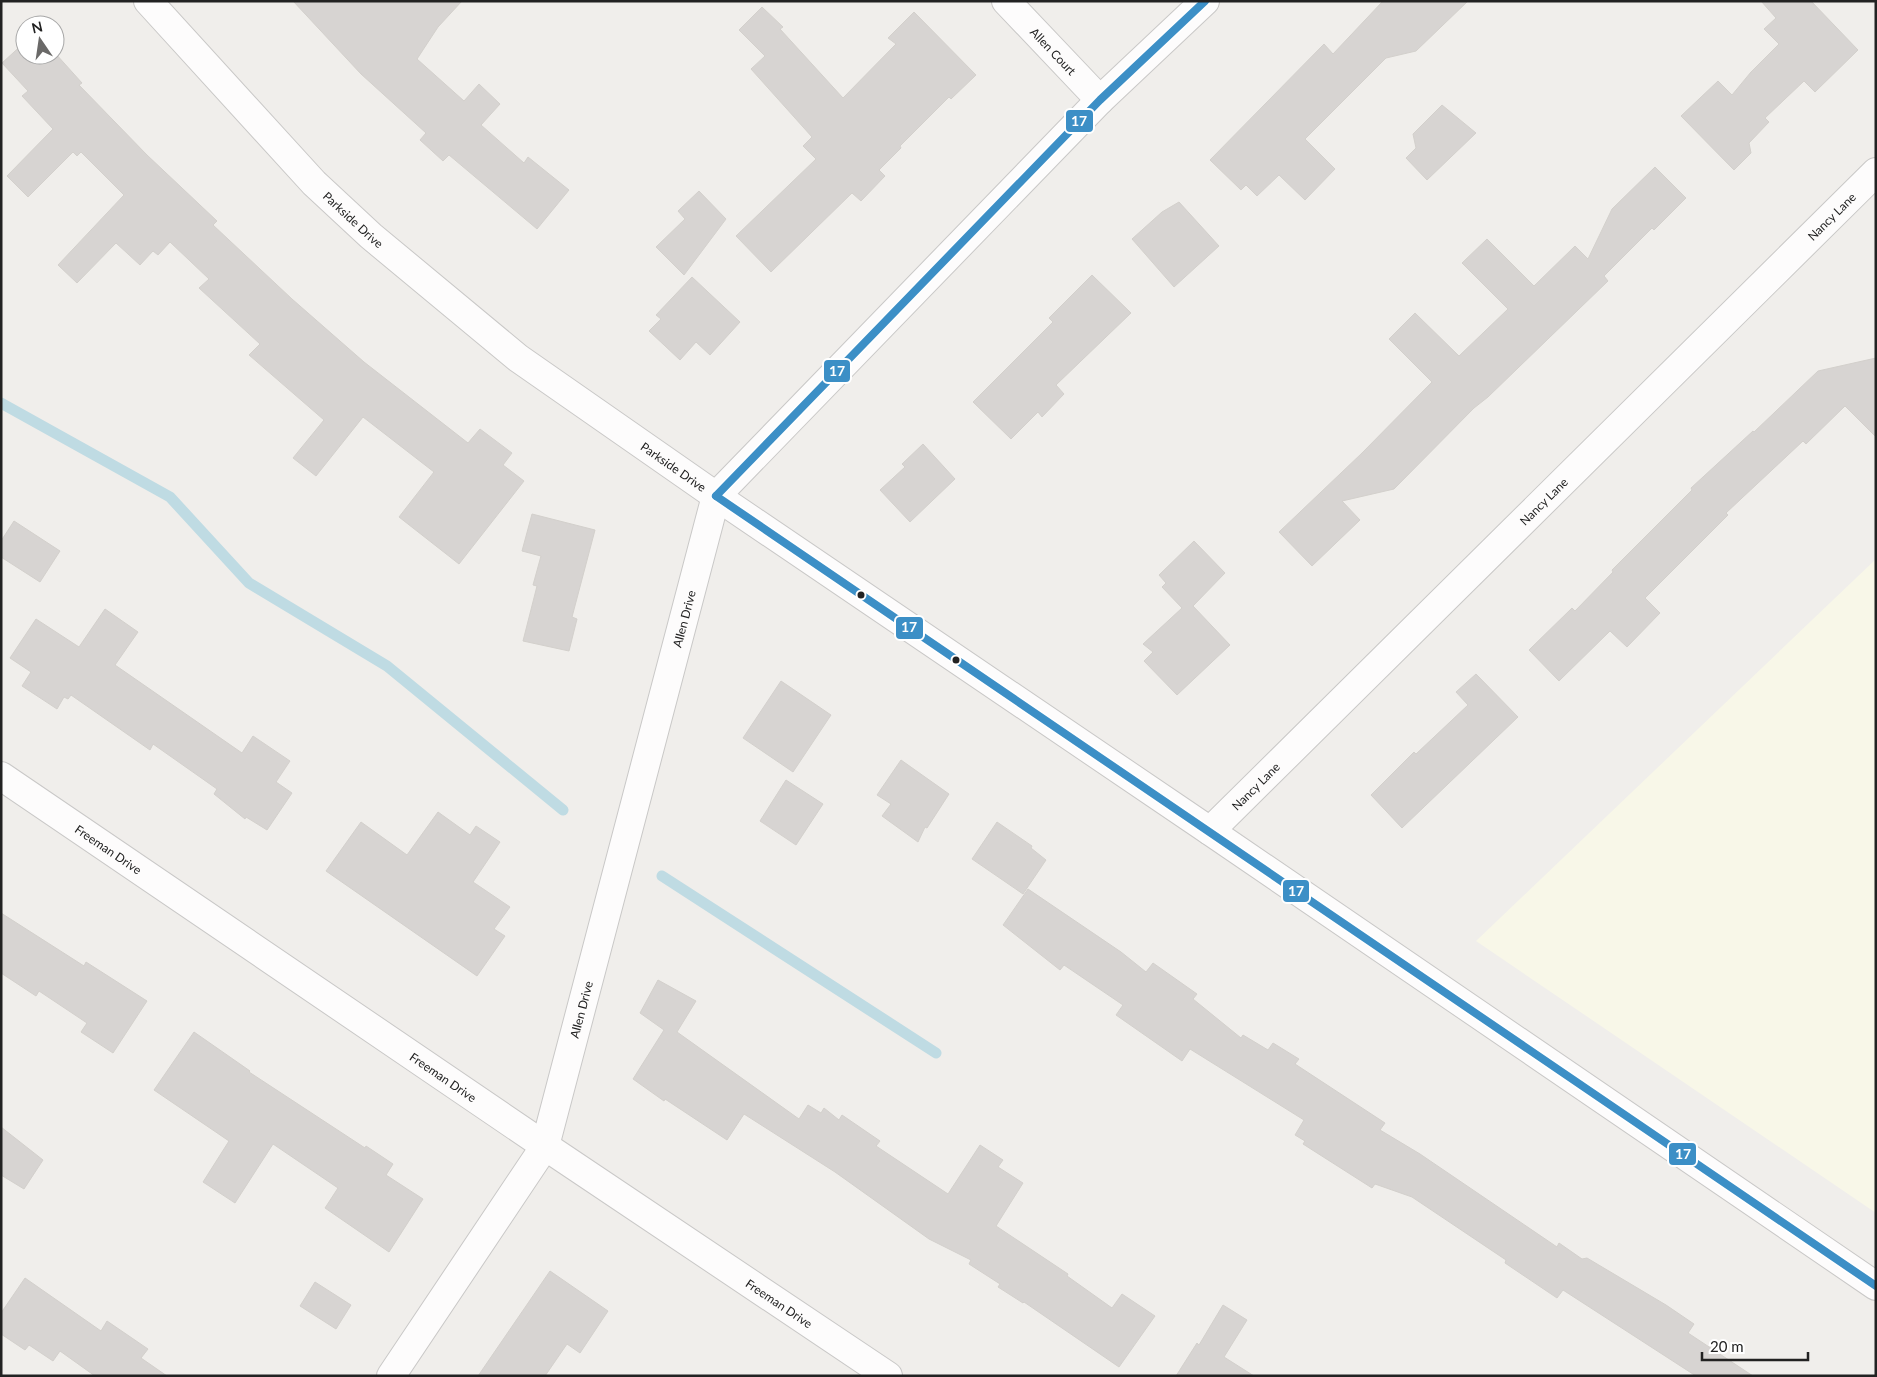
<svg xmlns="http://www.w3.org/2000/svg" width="1877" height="1377" font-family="Lato,sans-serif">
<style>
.education{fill:#f8f7e8}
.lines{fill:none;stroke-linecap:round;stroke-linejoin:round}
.stream{stroke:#bfdbe3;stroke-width:11}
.building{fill:#d7d4d2;stroke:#d3d0cc}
.minor-casing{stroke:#c9c8c7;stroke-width:30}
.minor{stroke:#fdfcfc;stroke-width:28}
.bus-1-casing{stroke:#fff;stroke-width:11}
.bus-1{stroke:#3c8fc6;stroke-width:8}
.bus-dot{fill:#222;stroke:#fff;stroke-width:2}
.labels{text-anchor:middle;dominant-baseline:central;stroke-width:5;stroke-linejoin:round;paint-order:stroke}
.street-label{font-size:12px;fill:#222;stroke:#fff}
.line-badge{stroke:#fff;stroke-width:2}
.badge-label{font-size:14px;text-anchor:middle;font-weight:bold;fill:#fff}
</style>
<rect width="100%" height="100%" fill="#f0eeeb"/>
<path class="education" d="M 1876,559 L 1876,1213 L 1476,941 Z"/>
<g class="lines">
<g class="stream">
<path d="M 1,403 L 170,497 L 249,583 L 387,666 L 563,810"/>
<path d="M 662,876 L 936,1053"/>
</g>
</g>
<g class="building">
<path d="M 293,1 L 462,1 L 438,27 L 417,59 L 464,101 L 479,84 L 500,104 L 481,125 L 524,163 L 528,157 L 569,190 L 537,229 L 449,155 L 443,161 L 420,140 L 426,133 L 361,74 Z"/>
<path d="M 1383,1 L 1468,1 L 1416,51 L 1386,58 L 1305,139 L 1335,169 L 1305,200 L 1279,175 L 1257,196 L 1246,185 L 1241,190 L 1210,160 L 1324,44 L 1333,54 Z"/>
<path d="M 1761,1 L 1811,1 L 1858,50 L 1815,92 L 1804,81 L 1765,118 L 1769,122 L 1749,143 L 1751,153 L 1734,170 L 1681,116 L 1718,81 L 1732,95 L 1751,72 L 1779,44 L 1764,29 L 1776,18 Z"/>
<path d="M 762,7 L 783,27 L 780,29 L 843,98 L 896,44 L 888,38 L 914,12 L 976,75 L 951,99 L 949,97 L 900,146 L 901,148 L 879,170 L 885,176 L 861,201 L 852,193 L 771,272 L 736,236 L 816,159 L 803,146 L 812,137 L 751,69 L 765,56 L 739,30 Z"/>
<path d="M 25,42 L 25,55 L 55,55 L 55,53 L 82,83 L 79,85 L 147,155 L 217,221 L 213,225 L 292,299 L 364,362 L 468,443 L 480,429 L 512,453 L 503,465 L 524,481 L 459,564 L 399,517 L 434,472 L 363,417 L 316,476 L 293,458 L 324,420 L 249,355 L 260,344 L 199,288 L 209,279 L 170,242 L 158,255 L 153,251 L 140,265 L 116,243 L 77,283 L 58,265 L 124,195 L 81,152 L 77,156 L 73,152 L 28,197 L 7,176 L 53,129 L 22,96 L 28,91 L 2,63 Z"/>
<path d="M 1442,105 L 1476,133 L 1427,180 L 1406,158 L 1416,148 L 1413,134 Z"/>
<path d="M 1655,167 L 1686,198 L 1654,230 L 1652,228 L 1604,276 L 1608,281 L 1488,397 L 1474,408 L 1394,489 L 1342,501 L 1360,520 L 1312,566 L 1279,532 L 1362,453 L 1432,382 L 1389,339 L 1415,313 L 1459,356 L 1508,309 L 1462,263 L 1487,239 L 1534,286 L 1575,246 L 1588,259 L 1612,209 Z"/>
<path d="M 699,191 L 726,219 L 684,275 L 656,247 L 685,219 L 678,211 Z"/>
<path d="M 1179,202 L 1219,246 L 1174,287 L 1132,239 L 1162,212 Z"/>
<path d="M 1092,275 L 1131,313 L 1056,385 L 1064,394 L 1042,417 L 1038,412 L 1011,439 L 973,402 L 1053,322 L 1049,318 Z"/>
<path d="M 692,277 L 740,322 L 710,355 L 696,342 L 680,360 L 649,331 L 661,319 L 656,315 Z"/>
<path d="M 1876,358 L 1876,437 L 1845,406 L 1806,444 L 1803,441 L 1726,513 L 1728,515 L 1645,598 L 1660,613 L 1627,647 L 1610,631 L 1559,681 L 1529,650 L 1572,608 L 1575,611 L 1613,572 L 1612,570 L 1692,490 L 1691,488 L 1753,431 L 1754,432 L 1818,371 Z"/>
<path d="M 923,444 L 955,479 L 910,522 L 880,490 L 905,467 L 902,464 Z"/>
<path d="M 532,514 L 595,530 L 572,617 L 577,619 L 569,651 L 523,641 L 537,586 L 533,585 L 541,556 L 522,551 Z"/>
<path d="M 14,521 L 60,551 L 40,582 L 1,557 L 1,541 Z"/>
<path d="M 1194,541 L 1225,573 L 1193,606 L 1230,645 L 1177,695 L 1144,661 L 1153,652 L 1143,644 L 1182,608 L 1162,587 L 1166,583 L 1159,575 Z"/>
<path d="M 105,609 L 138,632 L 115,665 L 242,753 L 253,736 L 290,761 L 276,782 L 292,793 L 267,830 L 246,817 L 245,819 L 214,794 L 217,789 L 153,744 L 150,750 L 71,695 L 68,699 L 64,697 L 57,709 L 22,686 L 31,672 L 10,658 L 36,619 L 79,647 Z"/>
<path d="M 1476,674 L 1518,717 L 1402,828 L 1371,795 L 1414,752 L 1416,754 L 1468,705 L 1456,692 Z"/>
<path d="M 781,681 L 831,715 L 793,772 L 743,738 Z"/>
<path d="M 901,760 L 949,794 L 927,828 L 925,827 L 918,842 L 882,816 L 891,804 L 877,795 Z"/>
<path d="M 786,780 L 823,804 L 796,845 L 760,821 Z"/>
<path d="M 438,812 L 470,835 L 476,826 L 500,842 L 473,882 L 510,907 L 494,929 L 505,936 L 477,976 L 326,871 L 361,822 L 407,855 Z"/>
<path d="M 997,822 L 1032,846 L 1031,848 L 1046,860 L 1023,894 L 972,859 Z"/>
<path d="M 1028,889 L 1121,952 L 1146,972 L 1153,963 L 1197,994 L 1193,999 L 1241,1038 L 1243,1035 L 1268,1050 L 1273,1043 L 1299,1059 L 1295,1064 L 1385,1123 L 1380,1130 L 1420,1154 L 1557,1247 L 1559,1243 L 1582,1259 L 1587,1258 L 1666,1305 L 1694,1324 L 1688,1333 L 1753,1376 L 1696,1376 L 1563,1290 L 1557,1298 L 1505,1263 L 1506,1260 L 1412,1197 L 1375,1184 L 1372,1188 L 1303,1144 L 1305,1141 L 1295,1135 L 1304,1120 L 1190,1049 L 1182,1061 L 1116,1015 L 1123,1005 L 1064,965 L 1060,970 L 1003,925 Z"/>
<path d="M 1,913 L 84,966 L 86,962 L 147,1001 L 113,1053 L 81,1032 L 87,1023 L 39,991 L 36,996 L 1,973 Z"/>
<path d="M 658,980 L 696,1001 L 677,1032 L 799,1119 L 808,1105 L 821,1113 L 824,1108 L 839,1120 L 842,1115 L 880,1141 L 876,1146 L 948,1194 L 980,1145 L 1003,1160 L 998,1167 L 1023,1183 L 996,1226 L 1068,1274 L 1067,1276 L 1112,1308 L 1122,1294 L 1155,1316 L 1119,1367 L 1024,1302 L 1023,1303 L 998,1287 L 1000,1284 L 969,1264 L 971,1260 L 929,1239 L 835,1172 L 744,1114 L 727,1140 L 665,1099 L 664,1101 L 633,1079 L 664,1030 L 640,1013 Z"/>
<path d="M 194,1032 L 250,1071 L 249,1072 L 365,1148 L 366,1146 L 393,1164 L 386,1175 L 423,1199 L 389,1252 L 325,1208 L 338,1188 L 273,1144 L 235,1203 L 203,1182 L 229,1141 L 154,1090 Z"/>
<path d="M 1,1127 L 43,1160 L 24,1189 L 1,1175 Z"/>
<path d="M 550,1271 L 608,1311 L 580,1353 L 567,1344 L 545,1376 L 478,1376 Z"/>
<path d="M 25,1278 L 101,1331 L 107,1321 L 148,1349 L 141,1358 L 167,1376 L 95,1376 L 60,1351 L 53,1361 L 29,1345 L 25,1350 L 1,1334 L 1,1313 Z"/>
<path d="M 315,1282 L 351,1305 L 336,1329 L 300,1306 Z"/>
<path d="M 1223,1305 L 1247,1320 L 1224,1357 L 1254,1376 L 1176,1376 L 1197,1343 L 1199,1345 Z"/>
</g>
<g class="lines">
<g class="minor-casing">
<g id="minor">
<path id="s1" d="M 148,1 L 314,183 L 371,236 L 518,358 L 716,496 L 1210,831 L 1876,1286"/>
<path id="s2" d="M 1006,1 L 1100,100"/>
<path id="s3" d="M 1,776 L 545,1146 L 888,1376"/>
<path id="s4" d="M 1210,831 L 1876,172"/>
<path id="s5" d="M 391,1376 L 545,1146 L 716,496 L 1100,100 L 1205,1"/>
</g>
</g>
<use href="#minor" class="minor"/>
<g class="bus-1-casing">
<g id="bus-1">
<path d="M 716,496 L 1876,1286"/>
<path d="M 716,496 L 1100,100 L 1205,1"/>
</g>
</g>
<use href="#bus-1" class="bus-1"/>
</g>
<g class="bus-dot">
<circle cx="861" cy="595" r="4.5"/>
<circle cx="956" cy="660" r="4.5"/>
</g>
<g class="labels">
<g class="street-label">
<text stroke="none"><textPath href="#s2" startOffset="69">Allen Court</textPath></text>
<text stroke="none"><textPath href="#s4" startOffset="874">Nancy Lane</textPath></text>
<text stroke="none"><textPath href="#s1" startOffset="300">Parkside Drive</textPath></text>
<text stroke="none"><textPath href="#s1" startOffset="705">Parkside Drive</textPath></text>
<text stroke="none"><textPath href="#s4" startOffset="469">Nancy Lane</textPath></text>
<text stroke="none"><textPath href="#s5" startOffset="822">Allen Drive</textPath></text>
<text stroke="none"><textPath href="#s4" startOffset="64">Nancy Lane</textPath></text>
<text stroke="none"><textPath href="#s3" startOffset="130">Freeman Drive</textPath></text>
<text stroke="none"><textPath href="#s5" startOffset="418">Allen Drive</textPath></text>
<text stroke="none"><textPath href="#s3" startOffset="535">Freeman Drive</textPath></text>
<text stroke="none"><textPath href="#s3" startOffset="940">Freeman Drive</textPath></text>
</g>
</g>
<g class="line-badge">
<rect x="1065" y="109" width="29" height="24" rx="5" fill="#3c8fc6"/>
<rect x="823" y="359" width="28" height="24" rx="5" fill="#3c8fc6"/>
<rect x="895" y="616" width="29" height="24" rx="5" fill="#3c8fc6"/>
<rect x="1282" y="879" width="28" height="24" rx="5" fill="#3c8fc6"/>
<rect x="1668" y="1142" width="29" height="24" rx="5" fill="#3c8fc6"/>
</g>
<g class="badge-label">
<text x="1079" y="126">17</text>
<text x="837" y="376">17</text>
<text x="909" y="632">17</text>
<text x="1296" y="896">17</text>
<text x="1683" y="1159">17</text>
</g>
<rect width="1877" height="1377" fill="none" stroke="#222222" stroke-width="5"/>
<g transform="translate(40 40) rotate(347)"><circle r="24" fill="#ffffff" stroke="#a7a7a7"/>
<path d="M0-4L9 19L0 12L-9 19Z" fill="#6a6968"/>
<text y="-8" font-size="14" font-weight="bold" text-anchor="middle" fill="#222222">N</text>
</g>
<path d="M1702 1352v8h106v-8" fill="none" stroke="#222222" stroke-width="2.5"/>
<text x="1710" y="1352" font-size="15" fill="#222222" stroke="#ffffff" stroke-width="4" paint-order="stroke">20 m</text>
</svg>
